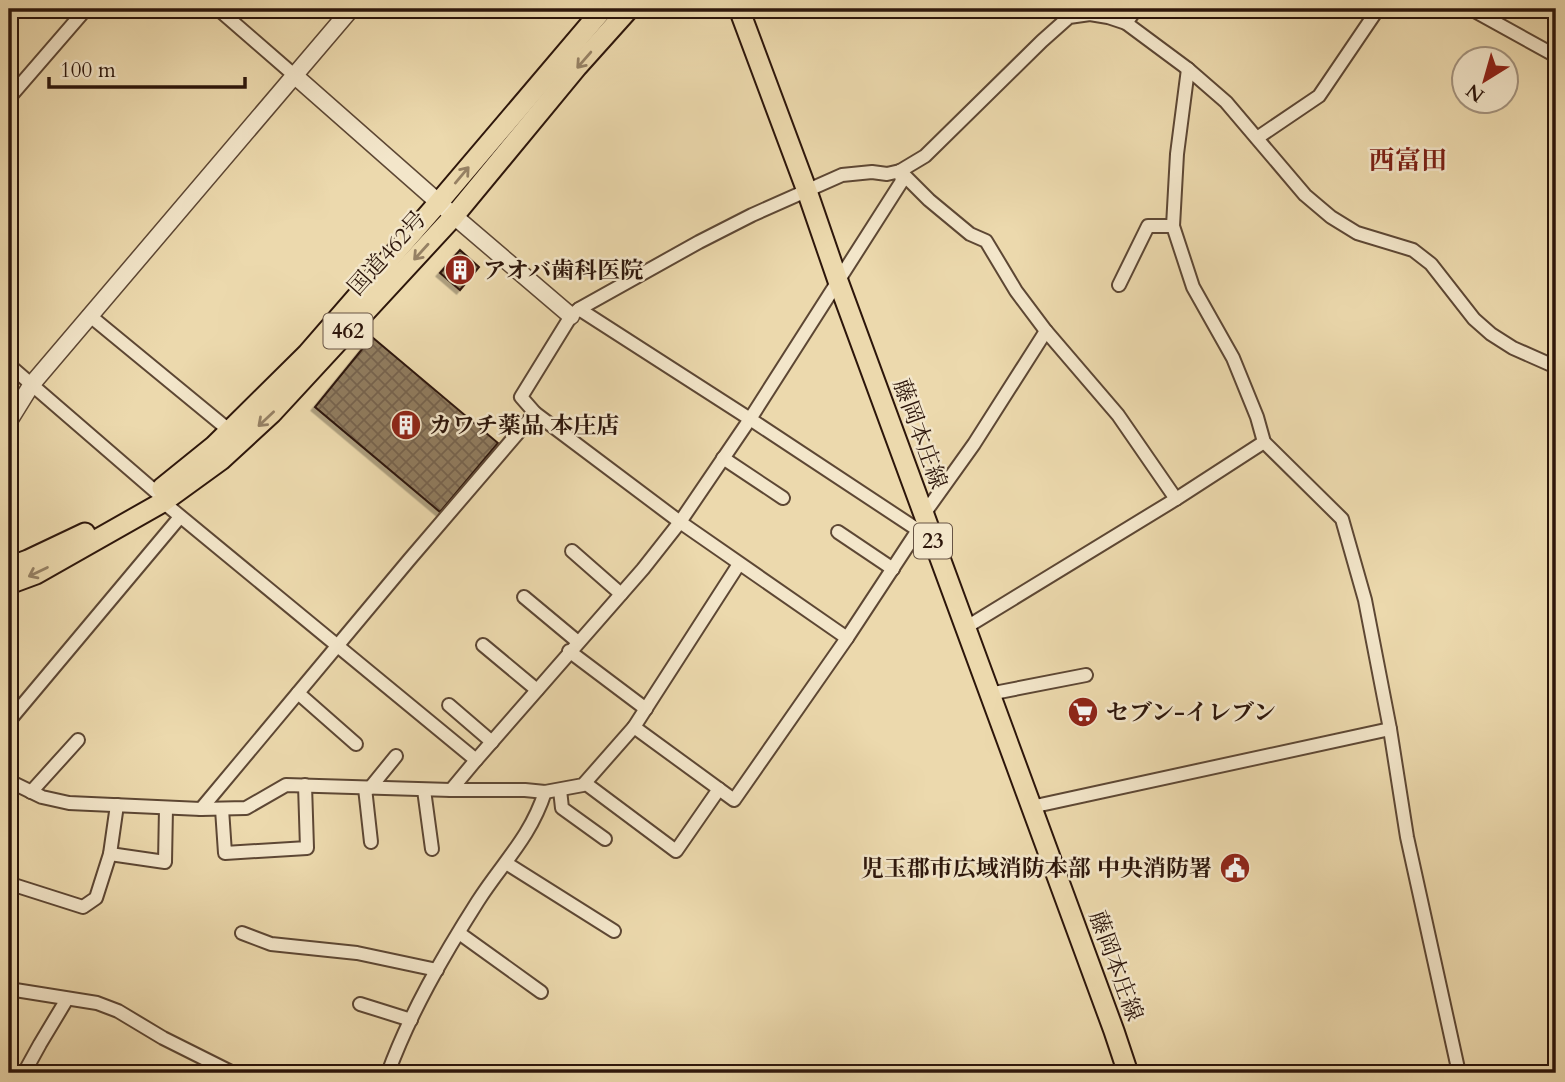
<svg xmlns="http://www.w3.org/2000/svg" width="1565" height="1082" font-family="Cardo,'Noto Serif JP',serif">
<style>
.building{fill:url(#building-cross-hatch);stroke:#2d160b;stroke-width:2;filter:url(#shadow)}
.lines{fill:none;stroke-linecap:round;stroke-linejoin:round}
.minor-casing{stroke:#5d4734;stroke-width:16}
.tertiary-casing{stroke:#5d4734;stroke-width:19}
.primary-casing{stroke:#2d160b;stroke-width:23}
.trunk-casing{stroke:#2d160b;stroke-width:23}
.minor{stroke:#f3e6ca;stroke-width:12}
.tertiary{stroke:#f3e6ca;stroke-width:16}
.primary{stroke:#ecd9ad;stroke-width:19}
.trunk{stroke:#ecd9ad;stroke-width:19}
.oneway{stroke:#968164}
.labels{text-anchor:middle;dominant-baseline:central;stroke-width:5;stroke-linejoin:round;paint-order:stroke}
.shield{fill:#f3e6ca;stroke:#685444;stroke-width:2}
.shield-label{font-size:21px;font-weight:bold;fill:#2d160b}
.street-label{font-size:23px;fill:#2d160b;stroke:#f3e6ca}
.poi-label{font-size:23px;font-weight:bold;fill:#2d160b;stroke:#f3e6ca;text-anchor:start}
.quarter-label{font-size:26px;font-weight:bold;fill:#7a1f14;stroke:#f3e6ca}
</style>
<defs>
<pattern id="building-cross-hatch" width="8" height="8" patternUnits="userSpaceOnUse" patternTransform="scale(1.75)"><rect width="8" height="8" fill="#907b5f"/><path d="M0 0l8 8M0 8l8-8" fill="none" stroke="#76644d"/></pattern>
<filter id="shadow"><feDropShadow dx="-3.5" dy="3.5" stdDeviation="0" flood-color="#0004"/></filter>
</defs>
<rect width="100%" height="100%" fill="#ecd9ad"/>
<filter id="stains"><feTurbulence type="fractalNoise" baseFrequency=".00286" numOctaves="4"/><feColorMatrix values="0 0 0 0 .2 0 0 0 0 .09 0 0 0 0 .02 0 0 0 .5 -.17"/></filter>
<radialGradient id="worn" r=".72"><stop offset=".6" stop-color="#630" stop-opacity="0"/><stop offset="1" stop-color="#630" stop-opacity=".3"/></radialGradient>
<g class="building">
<path d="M 460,250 L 479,267 L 460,290 L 440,273 Z"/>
<path d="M 372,337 L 498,443 L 440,512 L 315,407 Z"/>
</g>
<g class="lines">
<g class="minor-casing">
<g id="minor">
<path d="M 218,9 L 294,75"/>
<path d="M 1471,9 L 1556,56"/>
<path d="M 1126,23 L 1136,9"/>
<path d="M 1188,69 L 1177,154 L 1173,226 L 1193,287 L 1233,358 L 1257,417 L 1264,442 L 1342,519 L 1365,600 L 1390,729 L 1407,837 L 1459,1073"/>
<path d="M 9,98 L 86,9"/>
<path d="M 1257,138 L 1319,96 L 1378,9"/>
<path d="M 900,171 L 929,200 L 970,234 L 986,241 L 1016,291 L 1046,331 L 1118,415 L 1176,499"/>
<path d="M 1119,285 L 1148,226 L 1173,226"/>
<path d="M 579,309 L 750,419 L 918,530 L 924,528"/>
<path d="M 89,315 L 230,431"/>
<path d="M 9,365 L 156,492"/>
<path d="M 535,413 L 680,522 L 847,638 L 918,530"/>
<path d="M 723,458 L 783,498"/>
<path d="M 163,502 L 476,760 L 451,790"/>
<path d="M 924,514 L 974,444 L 1046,331"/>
<path d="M 838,532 L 893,569"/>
<path d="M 572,551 L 621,594"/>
<path d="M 524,597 L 578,642"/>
<path d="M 965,628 L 1176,499 L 1264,442"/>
<path d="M 483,645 L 537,690"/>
<path d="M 569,651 L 646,709"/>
<path d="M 298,693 L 356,744"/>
<path d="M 989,694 L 1086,675"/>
<path d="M 449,705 L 492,742"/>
<path d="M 9,721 L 180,517"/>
<path d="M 634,727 L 734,800 L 847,638"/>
<path d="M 476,760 L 643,569 L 680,522 L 750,419 L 902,181 L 900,171"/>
<path d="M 9,781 L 42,797 L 69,803 L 201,809 L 246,808 L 286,785 L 451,790 L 525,790 L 545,792 L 583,785 L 634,727 L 739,564"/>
<path d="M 585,783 L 676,851 L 719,789"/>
<path d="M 365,788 L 371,842"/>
<path d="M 370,788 L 396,756"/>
<path d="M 424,790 L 432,849"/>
<path d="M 560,790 L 562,808 L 605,839"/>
<path d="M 31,792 L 78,740"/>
<path d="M 1031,807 L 1390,729"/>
<path d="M 201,809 L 409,560 L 535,413 L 521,397 L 571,316 L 579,309 L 699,242 L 752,215 L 842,175 L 872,172 L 887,174 L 900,171 L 925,156 L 1042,41 L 1069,17 L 1090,14 L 1108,17 L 1126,23 L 1188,69 L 1226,102 L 1305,195 L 1331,217 L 1357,233 L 1413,250 L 1431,264 L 1474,319 L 1491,334 L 1513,348 L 1556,367"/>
<path d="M 222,809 L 225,853 L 307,848 L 305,785"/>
<path d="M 110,854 L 165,862 L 166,808"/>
<path d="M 506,863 L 614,931"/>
<path d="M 14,885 L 83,907 L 96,898 L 110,854 L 117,805"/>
<path d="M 242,933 L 271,944 L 357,953 L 437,970"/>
<path d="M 459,933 L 541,992"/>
<path d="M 9,989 L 97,1003 L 118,1011 L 163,1038 L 233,1073"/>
<path d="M 360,1004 L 411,1020"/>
<path d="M 24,1073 L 40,1044 L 67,999"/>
<path d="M 388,1073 C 410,1013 443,956 478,901 C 503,862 530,838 545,792"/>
</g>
</g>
<g class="tertiary-casing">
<g id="tertiary">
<path d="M 294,75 L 454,216 L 571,316"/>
<path d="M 9,421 L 32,384 L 351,9"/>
</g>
</g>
<g class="primary-casing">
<path id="primary" d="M 739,9 L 807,191 L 838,281 L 1114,1031 L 1128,1073"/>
</g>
<g class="trunk-casing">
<g id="trunk">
<path d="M 162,488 L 214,446 L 307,354 L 439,202 L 603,9"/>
<path d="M 9,567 L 28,560 L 85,533"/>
<path d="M 9,584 L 36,574 L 163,502 L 221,460 L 272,413 L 454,216 L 577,67 L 629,9"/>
</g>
</g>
<use href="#minor" class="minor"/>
<use href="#tertiary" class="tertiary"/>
<use href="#primary" class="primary"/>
<use href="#trunk" class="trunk"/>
</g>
<defs><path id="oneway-shaft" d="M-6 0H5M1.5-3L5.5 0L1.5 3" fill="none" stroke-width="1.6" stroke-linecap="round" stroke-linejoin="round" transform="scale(1.75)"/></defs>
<g class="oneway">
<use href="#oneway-shaft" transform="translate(584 60) rotate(131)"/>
<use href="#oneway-shaft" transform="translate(462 175) rotate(-50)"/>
<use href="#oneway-shaft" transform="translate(421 252) rotate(132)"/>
<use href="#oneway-shaft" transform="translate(266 419) rotate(137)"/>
<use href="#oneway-shaft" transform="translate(38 572) rotate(154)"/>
</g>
<defs>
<g id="building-disc" transform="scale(1.575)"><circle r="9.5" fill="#8f2418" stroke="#f3e6ca"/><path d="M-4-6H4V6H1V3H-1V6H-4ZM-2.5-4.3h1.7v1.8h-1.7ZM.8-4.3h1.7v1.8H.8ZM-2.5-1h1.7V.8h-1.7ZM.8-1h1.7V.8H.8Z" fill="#fff"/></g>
<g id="supermarket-disc" transform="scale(1.575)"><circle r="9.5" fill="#8f2418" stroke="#f3e6ca"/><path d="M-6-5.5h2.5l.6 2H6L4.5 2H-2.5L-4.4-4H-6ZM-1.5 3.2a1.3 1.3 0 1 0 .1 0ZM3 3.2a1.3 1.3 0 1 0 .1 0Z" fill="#fff"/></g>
<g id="civic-disc" transform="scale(1.575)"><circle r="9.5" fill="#8f2418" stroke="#f3e6ca"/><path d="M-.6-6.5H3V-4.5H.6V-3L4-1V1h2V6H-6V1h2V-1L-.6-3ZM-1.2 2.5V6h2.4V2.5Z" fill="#fff"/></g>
</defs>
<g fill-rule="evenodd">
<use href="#building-disc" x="460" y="270"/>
<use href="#building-disc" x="406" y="425"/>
<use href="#supermarket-disc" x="1083" y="712"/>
<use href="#civic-disc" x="1235" y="868"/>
</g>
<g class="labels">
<g class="shield">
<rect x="323.5" y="313.5" width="49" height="35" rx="5"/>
<rect x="914" y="523.5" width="38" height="35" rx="5"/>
</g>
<g class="shield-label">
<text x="348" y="331">462</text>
<text x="933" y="541">23</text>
</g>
<g class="street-label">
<text transform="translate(387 253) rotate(-48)">国道462号</text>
<text transform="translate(920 434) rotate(70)">藤岡本庄線</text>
<text transform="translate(1116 966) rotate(70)">藤岡本庄線</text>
</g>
<g class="poi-label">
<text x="483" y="270">アオバ歯科医院</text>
<text x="429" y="425">カワチ薬品 本庄店</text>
<text x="1106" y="712">セブン-イレブン</text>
<text x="1212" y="868" text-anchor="end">児玉郡市広域消防本部 中央消防署</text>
</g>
<g class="quarter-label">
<text x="1408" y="160">西富田</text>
</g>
</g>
<rect width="1565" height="1082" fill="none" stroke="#ecd9ad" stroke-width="35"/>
<rect x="10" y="10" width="1544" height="1061" fill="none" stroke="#2d160b" stroke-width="3.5"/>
<rect x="18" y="18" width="1530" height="1047" fill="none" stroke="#2d160b" stroke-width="2"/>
<g transform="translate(1485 80) rotate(217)"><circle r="33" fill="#f3e6ca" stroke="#a4937e" stroke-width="2"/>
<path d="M0-5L12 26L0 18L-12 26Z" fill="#8f2418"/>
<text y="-10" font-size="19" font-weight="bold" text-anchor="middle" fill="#2d160b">N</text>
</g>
<path d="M49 77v10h196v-10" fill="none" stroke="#2d160b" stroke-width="3.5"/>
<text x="60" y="77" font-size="21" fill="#2d160b" stroke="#f3e6ca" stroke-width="5" paint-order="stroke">100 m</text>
<rect width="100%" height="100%" filter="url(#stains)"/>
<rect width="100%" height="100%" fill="url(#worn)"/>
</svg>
